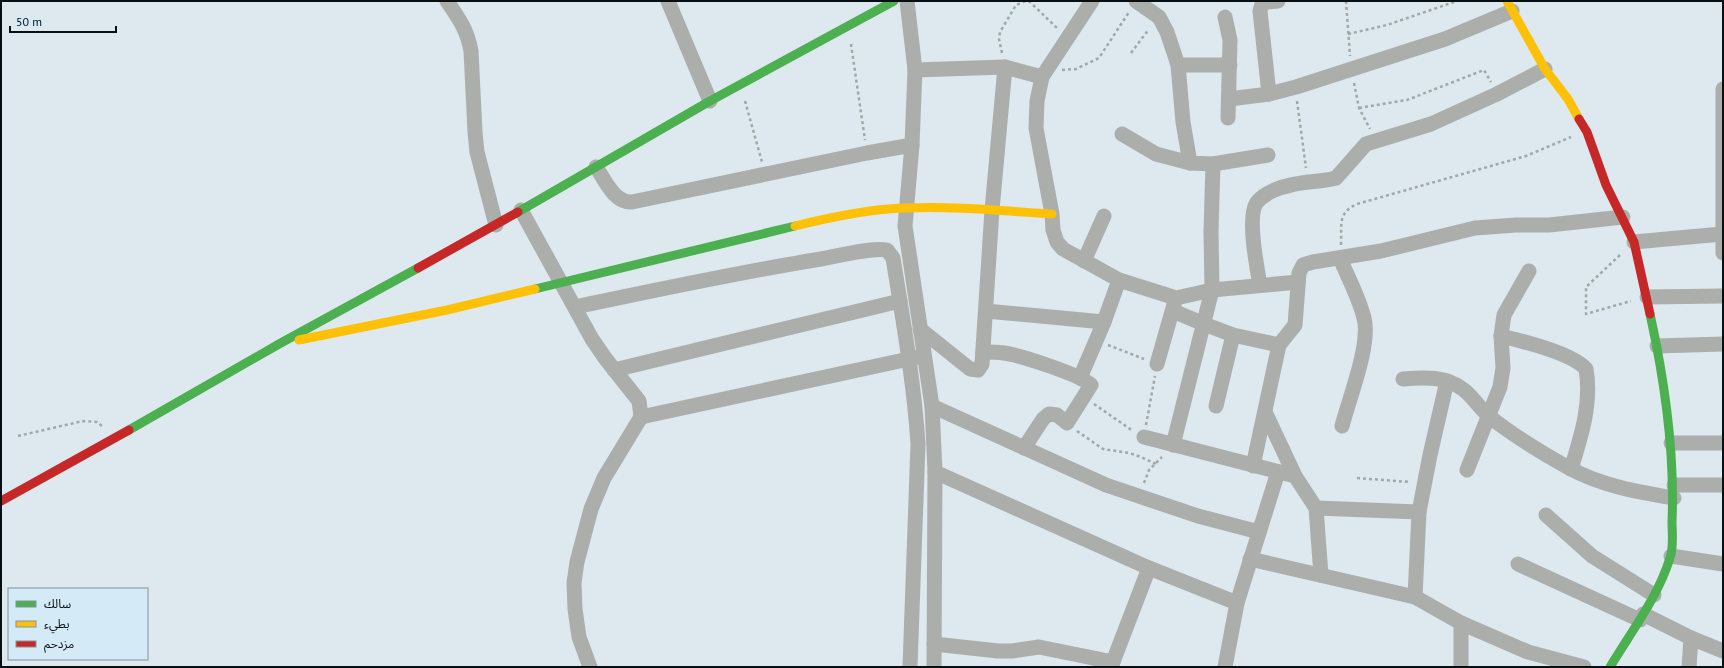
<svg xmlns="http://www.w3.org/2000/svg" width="1724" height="668" font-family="'PT Sans','Noto Sans Arabic',sans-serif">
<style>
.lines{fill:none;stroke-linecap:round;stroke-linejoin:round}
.path{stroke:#a3a7a5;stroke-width:2.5;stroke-dasharray:3 3;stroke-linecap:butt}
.street{stroke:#acaeac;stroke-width:15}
.fast{stroke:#4caf50;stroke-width:9}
.slow{stroke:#ffc107;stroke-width:9}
.jam{stroke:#c62828;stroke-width:9}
</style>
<rect width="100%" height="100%" fill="#dde8ef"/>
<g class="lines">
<g class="path">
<path d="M 1346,1 L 1350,56"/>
<path d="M 1348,34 L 1387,25 L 1457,1"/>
<path d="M 851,44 L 865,140"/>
<path d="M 1002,53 L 999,39 L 1000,32 L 1016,5 L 1026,1 L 1030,2 L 1057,28"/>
<path d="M 1131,53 L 1149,29"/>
<path d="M 1062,70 L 1076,69 L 1099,58 L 1129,12"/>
<path d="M 1354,83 L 1359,108 L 1370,129"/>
<path d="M 745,101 L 762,162"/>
<path d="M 1297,101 L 1306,168"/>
<path d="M 1359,108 L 1407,100 L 1484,70 L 1491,82"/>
<path d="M 1341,245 C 1342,225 1337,213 1357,204 L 1526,156 L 1571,137"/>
<path d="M 1620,255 L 1586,287 L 1586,314 L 1631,301"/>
<path d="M 1108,345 L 1144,359"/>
<path d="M 1094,404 L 1133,431"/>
<path d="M 1146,425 L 1155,376"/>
<path d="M 1077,431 L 1103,449 L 1129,453 L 1141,457 L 1156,464"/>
<path d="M 18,436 L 83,421 L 97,422 L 102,426"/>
<path d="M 1357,478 L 1410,482"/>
<path d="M 1144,483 L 1149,470 L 1162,457"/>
</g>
<g class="street">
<path d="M 447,1 C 459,19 467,29 471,51 L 475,132 L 477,152 L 496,225"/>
<path d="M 668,1 L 710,101"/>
<path d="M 907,1 L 915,70 L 912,145 L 905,226 L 932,406 L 935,472 L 934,667"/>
<path d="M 1092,1 L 1042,77 L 1037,101 L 1036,128 L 1052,214 L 1053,230 L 1057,242 L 1063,249 L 1119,280 L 1176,298 L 1212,290 L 1298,282"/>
<path d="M 1136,1 L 1159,17 L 1167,32 L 1178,65 L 1183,122 L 1190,163 L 1213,164 L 1268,155"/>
<path d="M 1225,17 L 1230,40 L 1228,118"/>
<path d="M 1178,65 L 1230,65"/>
<path d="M 915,70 L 1005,67 L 1042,77"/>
<path d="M 1723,89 L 1723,253"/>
<path d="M 1269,94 L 1260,11 L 1262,4 L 1267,2 L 1278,1"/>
<path d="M 1229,99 L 1269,94 L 1296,87 L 1445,39 L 1512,11"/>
<path d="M 1122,134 L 1156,154 L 1190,163"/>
<path d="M 596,167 C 605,180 614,203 632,202 L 867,153 L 912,145"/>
<path d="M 521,210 L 592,339 L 605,358 L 639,401 L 641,417 L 604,478 L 591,509 L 577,562 L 574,583 L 575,609 L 579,637 L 590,667"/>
<path d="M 1634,242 L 1722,234"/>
<path d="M 1340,258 C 1348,278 1359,297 1364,318 C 1371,344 1349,399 1342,426"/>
<path d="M 1084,261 L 1104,216"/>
<path d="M 1260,285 C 1257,268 1246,213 1258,201 C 1265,193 1280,187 1291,185 C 1306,181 1322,182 1336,178 L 1366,144 L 1431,124 L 1497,94 L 1545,69"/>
<path d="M 1647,297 L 1723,296"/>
<path d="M 575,307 C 657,290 739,272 821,259 C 838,256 872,247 887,250 L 893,258 C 903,320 914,382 918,444 L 910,667"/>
<path d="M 986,311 L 1104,322"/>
<path d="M 1173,311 L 1204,324 L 1233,335 L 1279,345"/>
<path d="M 920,329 L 970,369 L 978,370 L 982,364 L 992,210 L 1005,67"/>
<path d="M 1501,336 C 1522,341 1572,353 1586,369 C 1592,403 1581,437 1571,469"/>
<path d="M 1657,346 L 1723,344"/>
<path d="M 983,352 C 990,352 997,352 1004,353 C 1020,355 1081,375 1091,385 L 1067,423 L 1057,415 L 1049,414 L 1043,419 L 1024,448"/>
<path d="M 1157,364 L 1175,301"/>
<path d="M 614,370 L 900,301"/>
<path d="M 1080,378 L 1104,322 L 1119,280"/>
<path d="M 1403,379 C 1424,377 1447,376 1464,390 C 1474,398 1480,409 1490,417 C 1514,436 1542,453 1569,468 C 1602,486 1638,492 1674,498"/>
<path d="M 932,406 L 1106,485 L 1198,516 L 1259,532"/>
<path d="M 1216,406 L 1233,335"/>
<path d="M 1265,412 L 1295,476"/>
<path d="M 641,417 L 918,357"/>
<path d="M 1144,437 L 1295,476 L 1316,508 L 1321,575"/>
<path d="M 1671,443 L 1723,443"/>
<path d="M 1173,445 L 1212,290 L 1211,232 L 1213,164"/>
<path d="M 1253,466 L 1279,345 L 1295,325 L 1299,273 L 1303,265 L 1313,262 L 1381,251 L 1475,228 L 1516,225 L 1549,225 L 1623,217"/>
<path d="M 1467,470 L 1500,387 L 1503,368 L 1501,336 L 1504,315 L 1529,271"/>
<path d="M 935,472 L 1149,568 L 1237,603"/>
<path d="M 1674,485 L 1723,485"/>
<path d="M 1316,508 L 1419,512"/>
<path d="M 1546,515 L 1592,556 L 1654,595"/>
<path d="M 1671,556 L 1723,564"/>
<path d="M 1250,559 L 1415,597 L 1419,512 L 1430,455 L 1447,381"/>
<path d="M 1518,564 L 1640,620"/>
<path d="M 1415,597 L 1461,623 L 1461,667"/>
<path d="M 1643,614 L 1691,638 L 1723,651"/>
<path d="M 1461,623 L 1528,652 L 1584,667"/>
<path d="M 934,644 L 998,651 L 1012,651 L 1039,647 L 1113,662"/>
<path d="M 1111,667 L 1149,568"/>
<path d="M 1225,667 L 1237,603 L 1278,472"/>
<path d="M 1689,667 L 1691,638"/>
</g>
<g class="fast">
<path d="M 518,212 L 710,101 L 894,1"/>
<path d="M 535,289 L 795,226"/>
<path d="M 129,430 L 279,344 L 418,268"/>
<path d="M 1610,667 C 1631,632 1658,597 1670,558 C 1674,547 1672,533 1672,522 C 1675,452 1665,382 1650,314"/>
</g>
<g class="slow">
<path d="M 1507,1 L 1545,69 L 1568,99 L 1579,119"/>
<path d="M 795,226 C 831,217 869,209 906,208 C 955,206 1004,211 1052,214"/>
<path d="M 299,340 L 447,310 L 535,289"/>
</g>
<g class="jam">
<path d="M 1579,119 L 1587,132 L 1606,185 L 1634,242 L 1650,314"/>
<path d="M 418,268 L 518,212"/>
<path d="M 1,501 L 129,430"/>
</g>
</g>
<rect width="1724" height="668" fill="none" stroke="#080f13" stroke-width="4"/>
<rect x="8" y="588" width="140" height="72" fill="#d5eaf7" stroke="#83929c"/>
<rect x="16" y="601" width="20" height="6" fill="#4caf50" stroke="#83929c"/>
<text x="44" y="608" font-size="12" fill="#080f13">سالك</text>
<rect x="16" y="621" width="20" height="6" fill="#ffc107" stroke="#83929c"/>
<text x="44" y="628" font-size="12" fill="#080f13">بطيء</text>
<rect x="16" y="641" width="20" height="6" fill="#c62828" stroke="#83929c"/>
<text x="44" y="648" font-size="12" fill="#080f13">مزدحم</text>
<path d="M10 26v6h106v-6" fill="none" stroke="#080f13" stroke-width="2"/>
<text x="16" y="26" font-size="12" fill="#080f13" stroke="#d5eaf7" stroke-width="3" paint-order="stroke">50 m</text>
</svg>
